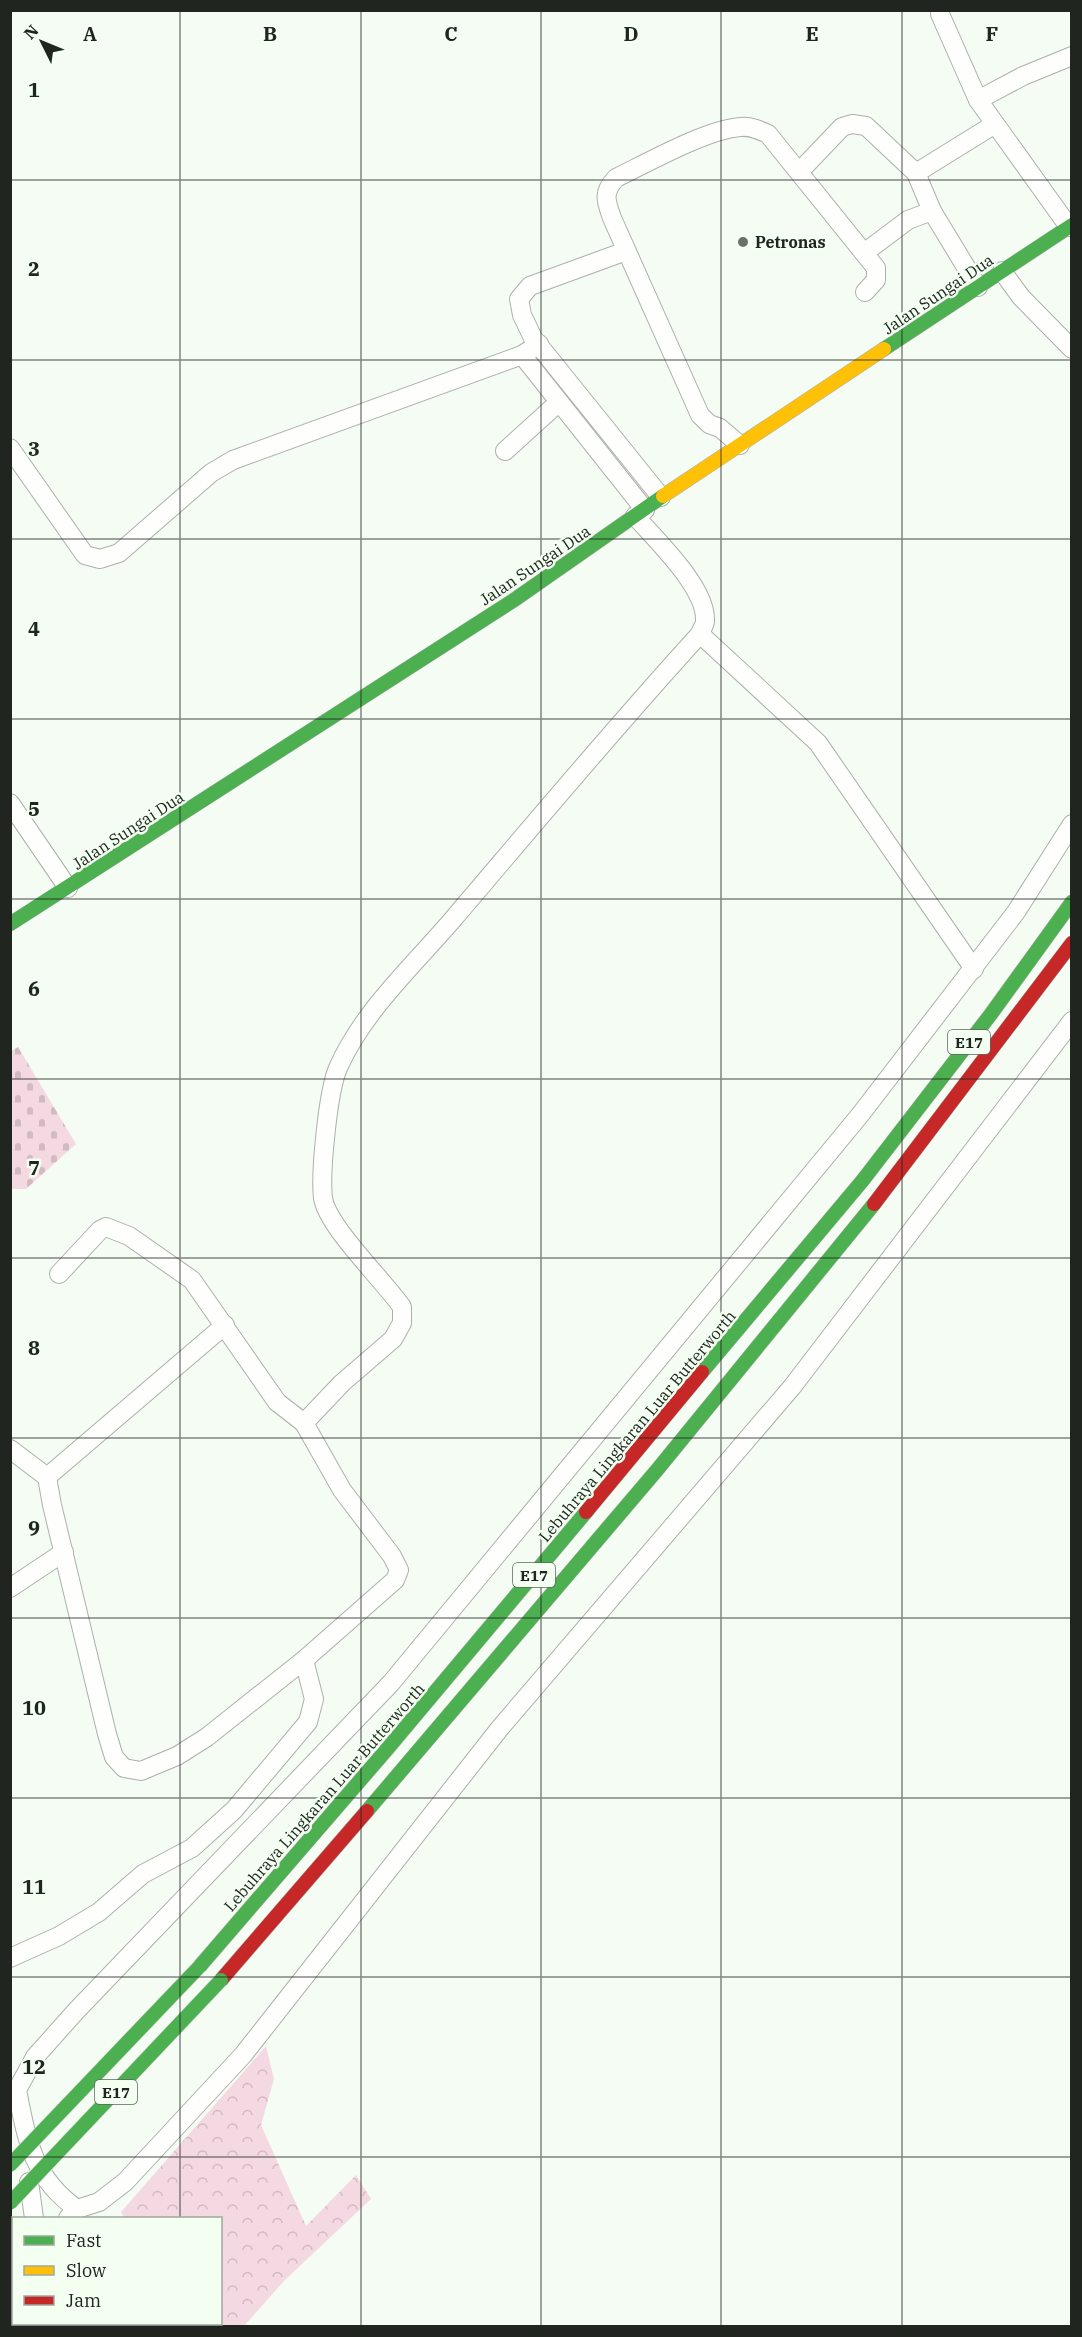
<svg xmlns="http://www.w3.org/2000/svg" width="1082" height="2337" font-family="'IBM Plex Serif',serif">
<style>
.forest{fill:url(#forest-crowns)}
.cemetery{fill:url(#cemetery-stones)}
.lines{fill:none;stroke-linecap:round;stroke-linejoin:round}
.river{stroke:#d7a5ba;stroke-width:33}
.building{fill:#cddccd;stroke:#bcc1bc;stroke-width:1.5;filter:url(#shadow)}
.street-casing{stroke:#abb0ab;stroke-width:20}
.fast-casing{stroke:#abb0ab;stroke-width:15}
.slow-casing{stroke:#abb0ab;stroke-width:15}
.jam-casing{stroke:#abb0ab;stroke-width:15}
.street{stroke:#fefffd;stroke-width:18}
.fast{stroke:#4caf50;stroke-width:14}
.slow{stroke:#ffc107;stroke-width:14}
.jam{stroke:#c62828;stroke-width:14}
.fast-bridge-casing{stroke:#d3d7d3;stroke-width:15;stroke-linecap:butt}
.fast-bridge{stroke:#4caf50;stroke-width:14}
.grid{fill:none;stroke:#202520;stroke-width:1.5;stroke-opacity:0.55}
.poi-dot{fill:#6b706a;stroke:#f2fff1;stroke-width:2}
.labels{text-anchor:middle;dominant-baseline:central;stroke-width:5;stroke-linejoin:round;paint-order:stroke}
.shield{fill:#f2fff1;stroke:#5f665f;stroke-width:1.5}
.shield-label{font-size:15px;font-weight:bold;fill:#202520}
.poi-label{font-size:16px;font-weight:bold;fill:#202520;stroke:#f2fff1;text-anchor:start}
.street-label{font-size:16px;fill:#202520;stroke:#f2fff1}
.grid-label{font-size:20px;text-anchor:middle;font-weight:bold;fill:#202520;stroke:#f2fff1;stroke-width:5;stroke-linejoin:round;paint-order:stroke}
</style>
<defs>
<pattern id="forest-crowns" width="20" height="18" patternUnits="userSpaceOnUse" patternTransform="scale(1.5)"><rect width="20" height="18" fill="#f5d9e2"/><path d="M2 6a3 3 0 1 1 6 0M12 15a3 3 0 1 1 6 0" fill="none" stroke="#d2bac2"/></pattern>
<pattern id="cemetery-stones" width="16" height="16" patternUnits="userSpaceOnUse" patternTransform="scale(1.5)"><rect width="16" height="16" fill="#f5d9e2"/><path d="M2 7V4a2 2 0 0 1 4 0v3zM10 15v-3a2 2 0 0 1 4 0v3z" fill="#d2bac2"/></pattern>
<filter id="shadow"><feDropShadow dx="3.5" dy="6" stdDeviation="1.5" flood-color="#0004"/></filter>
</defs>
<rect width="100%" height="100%" fill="#f5fcf4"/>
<path class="forest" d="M 266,2046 L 274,2079 L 261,2125 L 306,2226 L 356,2175 L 371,2199 L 284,2281 L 244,2326 L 197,2326 L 195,2324 L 220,2324 L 220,2218 L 125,2218 L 121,2212 Z"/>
<path class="cemetery" d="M 18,1047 L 76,1144 L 26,1189 L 11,1189 L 11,1051 Z"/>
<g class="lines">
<path class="river" d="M 10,2301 L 14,2313"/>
</g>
<path class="building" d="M 102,2324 L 189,2324 L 191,2326 L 104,2326 Z"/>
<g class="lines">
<g class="street-casing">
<g id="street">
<path d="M 940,14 L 978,100 L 1069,227"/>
<path d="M 978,100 L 1023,76 L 1072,56"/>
<path d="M 800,171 L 842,127 L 852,124 L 866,126 L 916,173 L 932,211 L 978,287"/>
<path d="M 916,173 L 995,124"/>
<path d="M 626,251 L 530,286 L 519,299 L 522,315 L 533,338 L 661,497"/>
<path d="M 864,253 L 908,220 L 932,211"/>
<path d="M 1002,271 L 1021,297 L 1072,349"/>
<path d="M 522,355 L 645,510"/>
<path d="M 740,445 L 720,428 L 709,424 L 700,415 L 612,218 C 606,201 602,193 616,178 C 647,163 707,129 741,127 C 751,126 759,130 768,134 L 876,268 L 876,280 L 865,292"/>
<path d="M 10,448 L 85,555 L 100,559 L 119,553 L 211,473 L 233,460 L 522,355 L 539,344"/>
<path d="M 505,451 L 559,402"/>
<path d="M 700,634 L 818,743 L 974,969"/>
<path d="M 10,803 L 68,888"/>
<path d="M 59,1274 L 100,1230 L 106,1227 L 129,1236 L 192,1280 L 277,1402 L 304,1423"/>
<path d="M 10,1449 L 47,1477 L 52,1505 L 107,1734 L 114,1757 L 124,1768 L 141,1771 L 177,1756 L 207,1737 L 304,1660 L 395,1580 L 399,1570 L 392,1556 L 342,1490 L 304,1423 L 342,1383 L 393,1339 L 402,1323 L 402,1307 C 384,1281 327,1226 323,1198 C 320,1173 328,1091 338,1068 C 363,1011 414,965 454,918 C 535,823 615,727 700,634 C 701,630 705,625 705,621 C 707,588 656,540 635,516"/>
<path d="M 47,1477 L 225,1325"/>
<path d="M 10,1588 L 64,1552"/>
<path d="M 10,1958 L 59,1936 L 99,1912 L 143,1874 L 192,1848 L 234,1810 L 308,1722 L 314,1699 L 304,1660"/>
<path d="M 29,2182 L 34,2218"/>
<path d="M 77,2209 C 33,2178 27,2141 17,2090 L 35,2057 L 76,2011 L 391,1683 L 860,1115 L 1016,912 L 1072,824"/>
<path d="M 68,2218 L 77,2209 L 99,2202 L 125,2182 L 243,2055 L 500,1728 L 792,1387 L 1072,1021"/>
<path d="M 37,2324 L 37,2326"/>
</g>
</g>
<g class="fast-casing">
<g id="fast">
<path d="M 884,349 L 1072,225"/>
<path d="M 10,924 L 514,600 L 663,496"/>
<path d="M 702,1372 L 863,1180 L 991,1014 L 1072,902"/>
<path d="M 367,1811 L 657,1470 L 874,1204"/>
<path d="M 200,1966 L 388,1748 L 586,1512"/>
</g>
</g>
<g class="slow-casing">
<path id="slow" d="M 663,496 L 884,349"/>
</g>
<g class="jam-casing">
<g id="jam">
<path d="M 874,1204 L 1072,943"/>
<path d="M 586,1512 L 702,1372"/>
<path d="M 221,1980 L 367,1811"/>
</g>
</g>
<use href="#street" class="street"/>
<use href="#fast" class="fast"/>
<use href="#slow" class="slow"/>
<use href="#jam" class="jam"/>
<g class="fast-bridge-casing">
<g id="fast-bridge">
<path d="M 10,2165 L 200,1966"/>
<path d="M 10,2203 L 221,1980"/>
</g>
</g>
<use href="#fast-bridge" class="fast-bridge"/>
</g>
<path class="grid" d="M 180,10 L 180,2218M 361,10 L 361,2326M 541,10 L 541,2326M 721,10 L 721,2326M 902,10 L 902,2326M 10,180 L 1072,180M 10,360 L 1072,360M 10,539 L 1072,539M 10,719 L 1072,719M 10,899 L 1072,899M 10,1079 L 1072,1079M 10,1258 L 1072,1258M 10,1438 L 1072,1438M 10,1618 L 1072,1618M 10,1798 L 1072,1798M 10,1977 L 1072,1977M 10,2157 L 1072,2157M 180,2324 L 180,2326"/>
<circle class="poi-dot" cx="743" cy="242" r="6"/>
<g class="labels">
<g class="shield">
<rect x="948" y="1030" width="42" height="24" rx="4.5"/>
<rect x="513" y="1563" width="42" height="24" rx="4.5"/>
<rect x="95" y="2080" width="42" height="24" rx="4.5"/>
</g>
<g class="shield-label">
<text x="969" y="1042">E17</text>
<text x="534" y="1575">E17</text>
<text x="116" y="2092">E17</text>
</g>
<g class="poi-label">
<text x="755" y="242">Petronas</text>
</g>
<g class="street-label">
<text transform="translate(938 294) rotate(-34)">Jalan Sungai Dua</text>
<text transform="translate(535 565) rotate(-34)">Jalan Sungai Dua</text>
<text transform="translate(128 830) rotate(-33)">Jalan Sungai Dua</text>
<text transform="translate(637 1426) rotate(-50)">Lebuhraya Lingkaran Luar Butterworth</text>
<text transform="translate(324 1797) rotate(-49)">Lebuhraya Lingkaran Luar Butterworth</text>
</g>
</g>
<g class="grid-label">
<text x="90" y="41">A</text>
<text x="270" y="41">B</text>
<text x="451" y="41">C</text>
<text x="631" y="41">D</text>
<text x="812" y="41">E</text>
<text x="992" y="41">F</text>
<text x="34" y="97">1</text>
<text x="34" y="276">2</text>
<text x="34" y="456">3</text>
<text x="34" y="636">4</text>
<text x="34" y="816">5</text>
<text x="34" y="996">6</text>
<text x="34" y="1175">7</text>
<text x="34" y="1355">8</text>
<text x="34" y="1535">9</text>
<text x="34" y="1715">10</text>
<text x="34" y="1894">11</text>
<text x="34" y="2074">12</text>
</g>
<rect width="1082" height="2337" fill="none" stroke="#202520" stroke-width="24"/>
<rect x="12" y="2217" width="210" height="108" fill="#f2fff1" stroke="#9ea89d" stroke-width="1.5"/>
<rect x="24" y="2236" width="30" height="9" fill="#4caf50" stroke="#9ea89d" stroke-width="1.5"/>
<text x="66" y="2247" font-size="18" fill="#202520">Fast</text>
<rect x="24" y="2266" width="30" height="9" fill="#ffc107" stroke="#9ea89d" stroke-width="1.5"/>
<text x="66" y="2277" font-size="18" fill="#202520">Slow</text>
<rect x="24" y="2296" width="30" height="9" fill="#c62828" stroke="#9ea89d" stroke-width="1.5"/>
<text x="66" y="2307" font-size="18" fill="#202520">Jam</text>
<g transform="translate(42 42) rotate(313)" stroke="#f2fff1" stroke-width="4.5" paint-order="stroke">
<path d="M0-4.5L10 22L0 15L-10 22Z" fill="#202520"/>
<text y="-9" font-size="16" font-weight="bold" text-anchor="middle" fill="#202520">N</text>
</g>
</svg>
